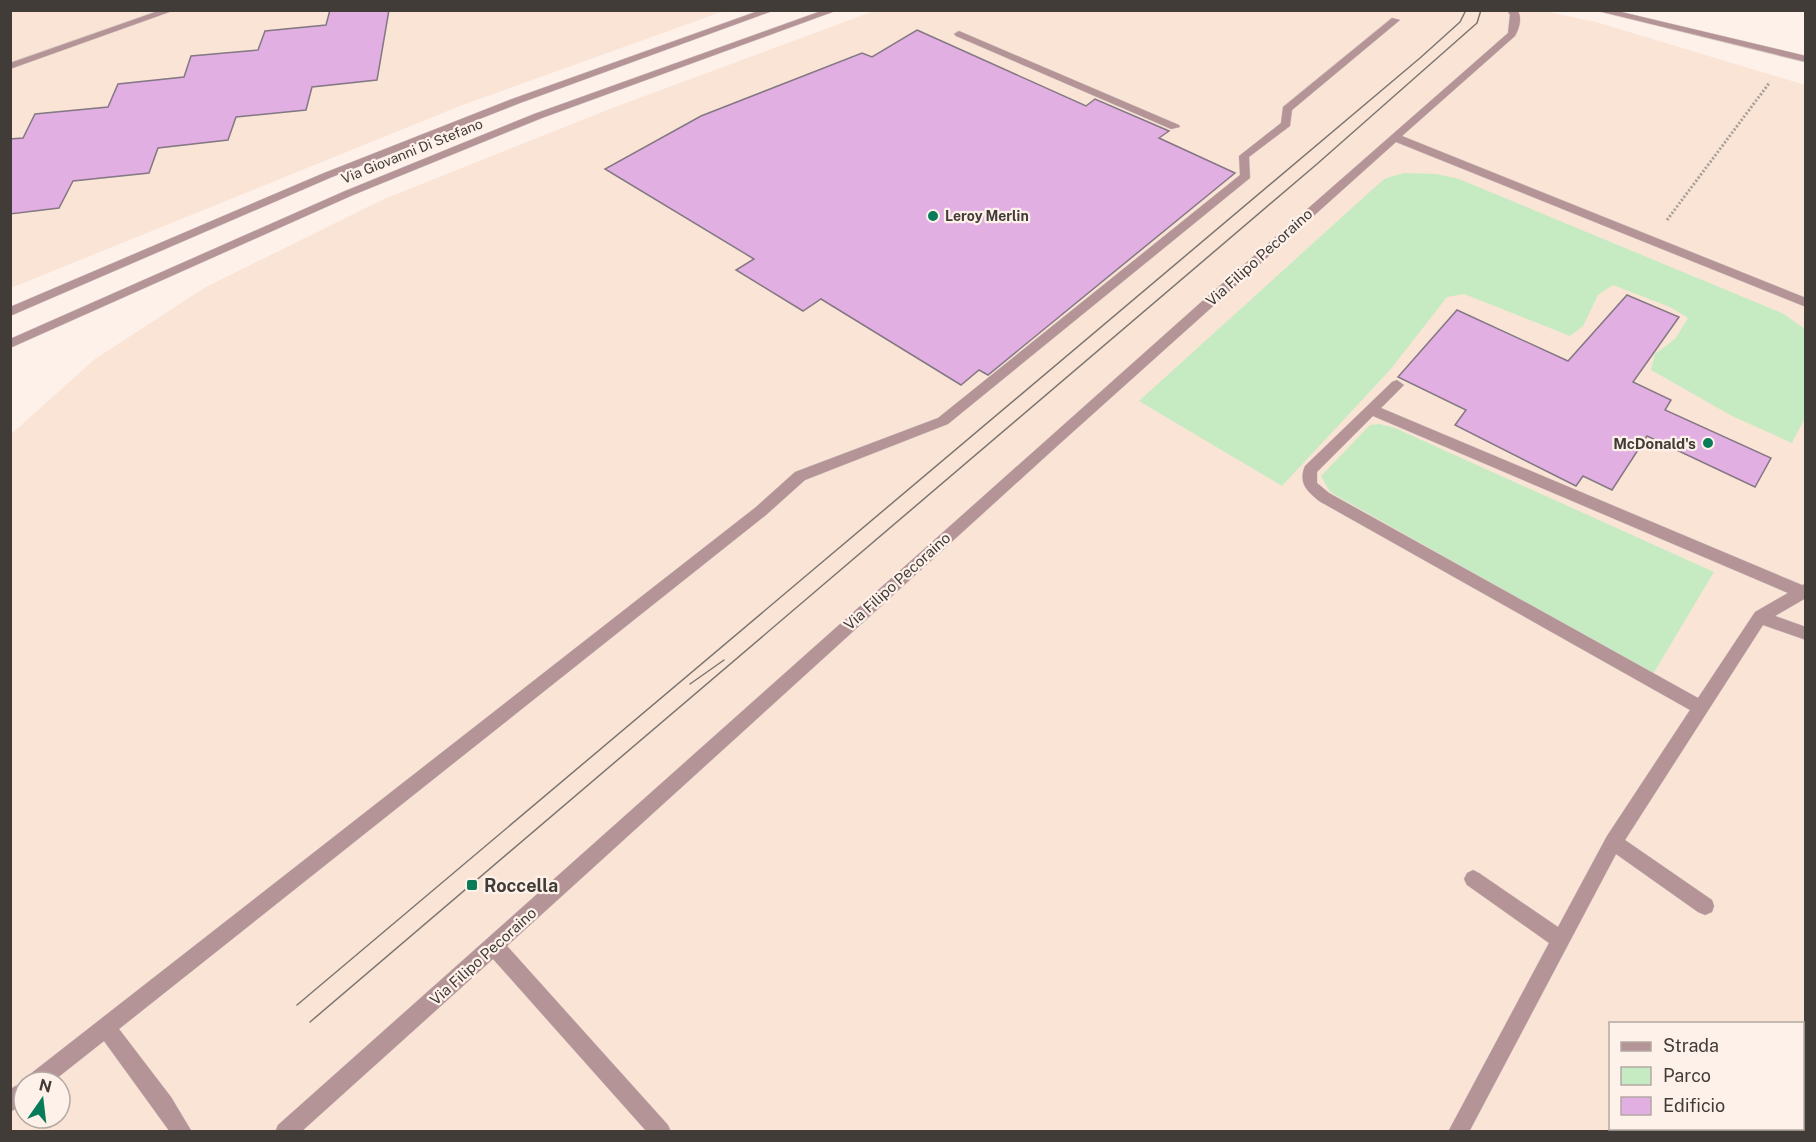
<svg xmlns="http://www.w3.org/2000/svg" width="1816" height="1142" font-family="'Public Sans',sans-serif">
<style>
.built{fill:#fae4d6;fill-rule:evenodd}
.green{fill:#c6ebc3}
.building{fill:#e2afe2;stroke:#837883;stroke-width:1.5}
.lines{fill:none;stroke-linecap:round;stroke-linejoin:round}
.minor-casing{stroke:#d8cdc6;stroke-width:1}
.path{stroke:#a89f99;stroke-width:3;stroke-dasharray:2 2;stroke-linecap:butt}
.minor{fill:#b59498;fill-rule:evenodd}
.tram{stroke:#7d7570;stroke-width:1.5}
.poi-dot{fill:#087c58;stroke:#fef1ea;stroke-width:2}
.labels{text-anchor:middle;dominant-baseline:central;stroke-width:4.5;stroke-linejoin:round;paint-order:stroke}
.far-street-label{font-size:14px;fill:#423c38;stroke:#fef1ea}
.far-poi-label{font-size:14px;font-weight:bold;fill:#423c38;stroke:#fef1ea;text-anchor:start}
.street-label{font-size:15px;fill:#423c38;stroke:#fef1ea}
.poi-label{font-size:15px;font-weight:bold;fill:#423c38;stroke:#fef1ea;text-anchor:end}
.near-poi-label{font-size:18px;font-weight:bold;fill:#423c38;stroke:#fef1ea;text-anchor:start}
</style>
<rect width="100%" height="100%" fill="#fef1ea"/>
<g class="built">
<path d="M 11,11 L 724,11 L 460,106 L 11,288 Z"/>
<path d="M 874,11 L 1544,11 L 1596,22 L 1805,85 L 1805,1131 L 11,1131 L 10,435 L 95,359 L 204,288 L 384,199 L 615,107 ZM 1610,1024 L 1802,1024 L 1802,1128 L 1610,1128 ZM 24,1082 L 60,1082 L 60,1118 L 24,1118 Z"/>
</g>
<g class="green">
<path d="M 1404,173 L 1437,174 L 1459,179 L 1784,314 L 1805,329 L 1805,418 L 1792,443 L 1732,416 L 1651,370 L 1655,354 L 1675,339 L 1688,318 L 1670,307 L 1613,285 L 1598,295 L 1583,326 L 1570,336 L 1464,294 L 1447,297 L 1390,370 L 1282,486 L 1139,401 L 1375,187 L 1386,178 Z"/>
<path d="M 1380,424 L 1395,428 L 1714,572 L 1653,674 L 1330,492 L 1321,476 L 1370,425 Z"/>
</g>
<g class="building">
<path d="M 330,10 L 389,10 L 377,80 L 312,87 L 306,110 L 236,117 L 228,140 L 158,148 L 149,173 L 73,181 L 59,208 L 10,214 L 10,139 L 23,138 L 35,114 L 108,107 L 118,84 L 184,77 L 191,56 L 258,50 L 265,31 L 326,25 Z"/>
<path d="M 917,30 L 1086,106 L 1095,99 L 1169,131 L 1159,138 L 1235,173 L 988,375 L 979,370 L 961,385 L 821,299 L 803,311 L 736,270 L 754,259 L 605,169 L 701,116 L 862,53 L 872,57 Z"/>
<path d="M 1627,295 L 1679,317 L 1633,382 L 1671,400 L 1665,410 L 1771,458 L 1755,487 L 1647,436 L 1612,490 L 1583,476 L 1576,486 L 1455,425 L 1466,410 L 1398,377 L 1457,310 L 1568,361 Z"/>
</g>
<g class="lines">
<g class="minor-casing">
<g id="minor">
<path d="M 161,10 L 175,10 L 10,69 L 10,63 Z"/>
<path d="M 761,10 L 775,10 L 520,103 L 332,177 L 10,316 L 10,307 L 324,173 L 512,99 Z"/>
<path d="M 824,10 L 838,10 L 542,118 L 353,195 L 10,348 L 10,339 L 345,191 L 534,114 Z"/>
<path d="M 1507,10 L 1517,10 C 1523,17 1519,29 1515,36 L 1402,136 L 1806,298 L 1806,307 L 1396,142 L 1055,448 L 507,946 L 668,1125 L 671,1132 L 647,1132 L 493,959 L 301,1132 L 275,1132 L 278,1125 L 1199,304 L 1508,33 L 1510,15 Z"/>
<path d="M 1594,10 L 1613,10 L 1806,56 L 1806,62 Z"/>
<path d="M 1392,18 L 1400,20 L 1292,110 L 1290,126 L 1249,157 L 1250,178 L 948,424 L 805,480 L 766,515 L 119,1029 L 171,1097 L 192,1132 L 170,1132 L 104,1041 L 52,1082 L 26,1082 L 29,1075 L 756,507 L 795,472 L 938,418 L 1240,175 L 1239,156 L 1281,123 L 1283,107 Z"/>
<path d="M 959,31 L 1179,125 L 1180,127 L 1171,129 L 956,36 L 954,34 Z"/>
<path d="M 1397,380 L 1404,385 L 1381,408 L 1802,585 L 1806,584 L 1806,598 L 1775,616 L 1806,627 L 1806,640 L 1763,625 L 1625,840 L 1712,900 L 1714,906 L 1712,912 L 1705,915 L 1698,912 L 1616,854 L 1469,1132 L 1448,1132 L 1549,943 L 1467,885 L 1464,879 L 1467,873 L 1473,870 L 1479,873 L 1558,927 L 1607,836 L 1690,710 L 1319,501 C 1307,491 1298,483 1305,466 L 1392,382 ZM 1373,416 L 1788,593 L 1755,612 L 1698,698 L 1329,493 L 1317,483 L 1317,472 Z"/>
<path d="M 24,1082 L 24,1104 L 10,1112 L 10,1089 Z"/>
</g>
</g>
<path class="path" d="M 1667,220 L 1770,82"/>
<use href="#minor" class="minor"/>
<g class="tram">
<path d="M 690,684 L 724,660"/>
<path d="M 297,1005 L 1420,58 L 1460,22 L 1466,10"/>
<path d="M 310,1022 L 1317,164 L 1477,23 L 1481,10"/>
</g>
</g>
<g class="poi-dot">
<circle cx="933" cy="216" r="6"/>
<circle cx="1708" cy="443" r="6"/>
<rect x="466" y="879" width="12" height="12" rx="3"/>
</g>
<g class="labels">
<g class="far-street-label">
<text transform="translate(412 151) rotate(-22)">Via Giovanni Di Stefano</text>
</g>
<g class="far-poi-label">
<text x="945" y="216">Leroy Merlin</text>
</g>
<g class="street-label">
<text transform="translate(1259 257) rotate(-42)">Via Filipo Pecoraino</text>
<text transform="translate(897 581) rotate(-42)">Via Filipo Pecoraino</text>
<text transform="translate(483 956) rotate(-42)">Via Filipo Pecoraino</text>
</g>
<g class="poi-label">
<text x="1696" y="443">McDonald's</text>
</g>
<g class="near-poi-label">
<text x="484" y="885">Roccella</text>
</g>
</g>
<rect width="1816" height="1142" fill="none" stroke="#423c38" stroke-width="24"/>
<rect x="1609" y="1022" width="195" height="108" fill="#fef1ea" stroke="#b3a9a3" stroke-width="1.5"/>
<rect x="1621" y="1042" width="30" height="9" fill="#b59498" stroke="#b3a9a3" stroke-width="1.5"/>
<text x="1663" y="1052" font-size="18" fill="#423c38">Strada</text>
<rect x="1621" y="1067" width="30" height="18" fill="#c6ebc3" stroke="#b3a9a3" stroke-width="1.5"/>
<text x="1663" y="1082" font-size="18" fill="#423c38">Parco</text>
<rect x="1621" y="1097" width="30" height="18" fill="#e2afe2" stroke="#b3a9a3" stroke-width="1.5"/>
<text x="1663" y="1112" font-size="18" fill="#423c38">Edificio</text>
<g transform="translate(42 1100) rotate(14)"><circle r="28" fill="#fef1ea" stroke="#b3a9a3" stroke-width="1.5"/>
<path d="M0-4.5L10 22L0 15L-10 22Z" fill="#087c58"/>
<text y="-9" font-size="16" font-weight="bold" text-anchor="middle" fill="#423c38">N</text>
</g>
</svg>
